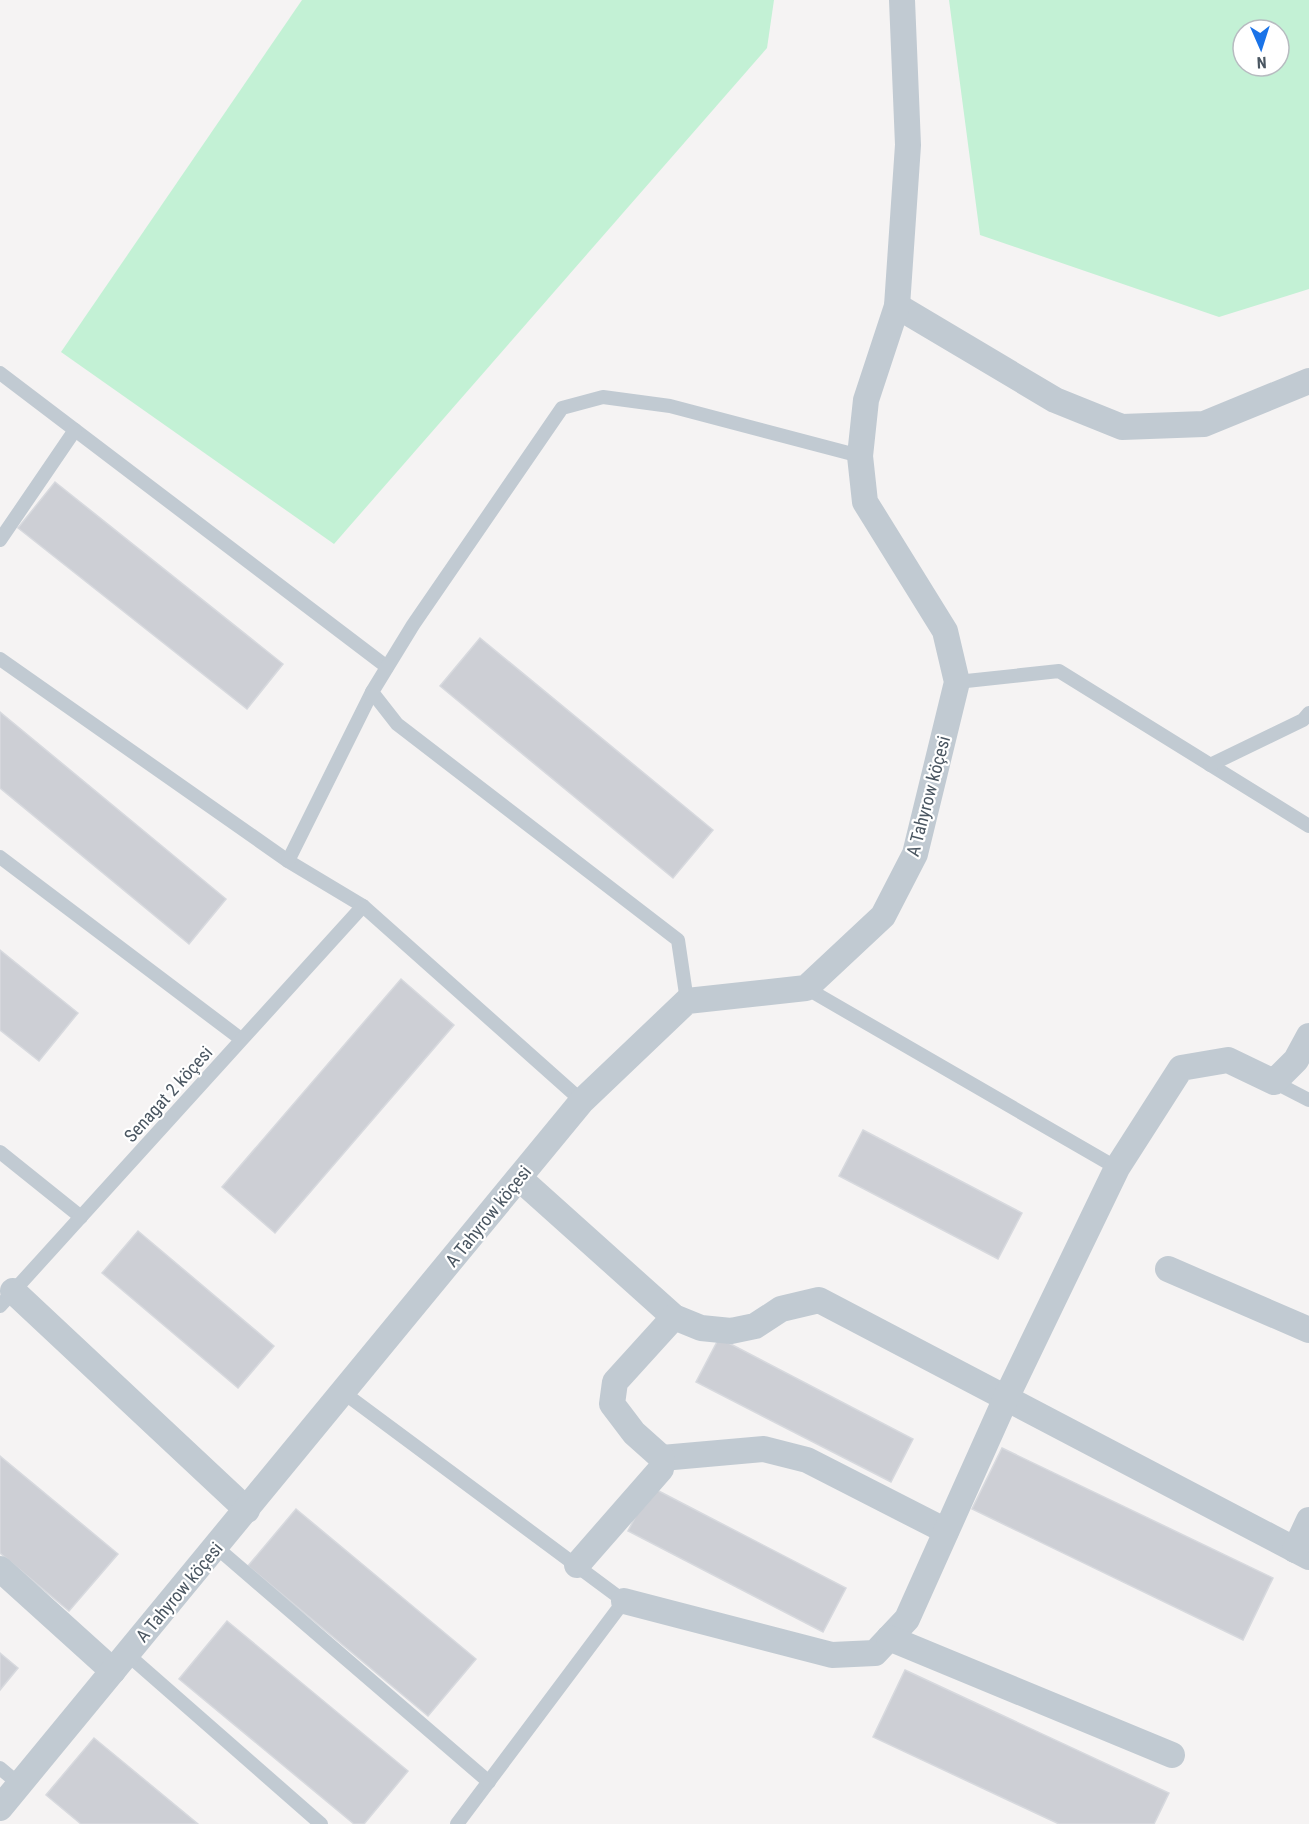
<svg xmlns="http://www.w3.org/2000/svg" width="1309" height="1824" font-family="'Roboto Condensed',sans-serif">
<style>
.green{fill:#c3f1d5;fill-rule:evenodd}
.building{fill:#cdcfd5;stroke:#d7d9de;stroke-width:1.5}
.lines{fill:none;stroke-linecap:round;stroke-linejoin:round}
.service{stroke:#c1cad2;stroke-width:14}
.minor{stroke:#c1cad2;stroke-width:26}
.labels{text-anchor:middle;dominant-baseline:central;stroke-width:4.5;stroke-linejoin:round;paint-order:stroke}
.street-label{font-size:18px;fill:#4a5661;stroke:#fff}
</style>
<rect width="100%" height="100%" fill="#f5f3f3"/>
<g class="green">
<path d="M 302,0 L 774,0 L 767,48 L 334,544 L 61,352 Z"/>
<path d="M 949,0 L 1309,0 L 1309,289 L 1219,317 L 980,235 ZM 1243,30 L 1279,30 L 1279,66 L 1243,66 Z"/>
</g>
<g class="building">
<path d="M 55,482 L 283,664 L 247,709 L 18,528 Z"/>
<path d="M 480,638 L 713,830 L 673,878 L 440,686 Z"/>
<path d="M 0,712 L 226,899 L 189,944 L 0,788 Z"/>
<path d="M 0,950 L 78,1013 L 39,1061 L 0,1030 Z"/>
<path d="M 401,979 L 454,1025 L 275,1233 L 222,1187 Z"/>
<path d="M 863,1130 L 1022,1213 L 998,1259 L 839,1176 Z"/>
<path d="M 138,1231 L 274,1346 L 238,1388 L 102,1273 Z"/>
<path d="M 719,1338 L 913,1439 L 891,1482 L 696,1382 Z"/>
<path d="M 1002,1448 L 1273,1578 L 1243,1640 L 972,1509 Z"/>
<path d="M 0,1456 L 118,1554 L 69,1611 L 0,1553 Z"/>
<path d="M 651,1487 L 846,1588 L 823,1632 L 628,1531 Z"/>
<path d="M 296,1509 L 476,1659 L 428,1716 L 248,1566 Z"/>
<path d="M 227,1621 L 408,1771 L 364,1824 L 354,1824 L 179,1679 Z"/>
<path d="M 0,1653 L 18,1668 L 0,1690 Z"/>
<path d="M 905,1670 L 1169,1793 L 1154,1824 L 1059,1824 L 873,1737 Z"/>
<path d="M 94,1738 L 198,1824 L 81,1824 L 46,1795 Z"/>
</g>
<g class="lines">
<g class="service">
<path d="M 0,373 L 387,667"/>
<path d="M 0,540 L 75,430"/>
<path d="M 0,659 L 288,861 L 363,906 L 582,1101"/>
<path d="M 957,682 L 1059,671 L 1309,826"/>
<path d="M 1210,765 L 1303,720 L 1309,713"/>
<path d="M 0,857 L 241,1039"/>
<path d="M 288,861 L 372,692"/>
<path d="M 806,988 L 1117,1168"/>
<path d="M 687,1001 L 678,940 L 397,724 L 372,692 L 413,625 L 562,408 L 603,397 L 670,406 L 860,456"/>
<path d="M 1274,1082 L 1309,1100"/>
<path d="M 0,1152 L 81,1217"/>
<path d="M 0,1306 L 363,906"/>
<path d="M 344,1393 L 624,1601 L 457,1824"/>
<path d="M 216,1547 L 489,1782"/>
<path d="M 127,1654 L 321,1824"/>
<path d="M 0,1768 L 19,1784"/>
</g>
<g class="minor">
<path d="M 897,306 L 1055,400 L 1122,427 L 1204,424 L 1309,381"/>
<path d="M 519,1178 L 674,1317 L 701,1328 L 731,1331 L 755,1326 L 781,1309 L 819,1300 L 1309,1557"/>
<path d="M 1168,1269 L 1309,1330"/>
<path d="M 13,1291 L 247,1510"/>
<path d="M 662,1458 L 764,1449 L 807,1460 L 946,1531"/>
<path d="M 1295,1550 L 1309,1520"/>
<path d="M 577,1565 L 661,1469 L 662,1458 L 634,1433 L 612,1404 L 615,1382 L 674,1317"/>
<path d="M 0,1569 L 113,1671"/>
<path d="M 624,1601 L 832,1655 L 875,1653 L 907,1619 L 1006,1398 L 1117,1168 L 1181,1068 L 1228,1060 L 1274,1082 L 1296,1060 L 1309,1036"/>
<path d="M 889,1638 L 1172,1755"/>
<path d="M 0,1808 L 582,1101 L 687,1001 L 806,988 L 883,916 L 915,854 L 957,682 L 945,631 L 865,502 L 860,456 L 866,400 L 897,306 L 908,145 L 902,0"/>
</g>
</g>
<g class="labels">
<g class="street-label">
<text transform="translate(928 796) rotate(-75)">A Tahyrow köçesi</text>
<text transform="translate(168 1094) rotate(-48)">Senagat 2 köçesi</text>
<text transform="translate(488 1216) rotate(-51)">A Tahyrow köçesi</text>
<text transform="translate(179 1592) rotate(-50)">A Tahyrow köçesi</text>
</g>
</g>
<g transform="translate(1261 48) rotate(177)"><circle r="28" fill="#ffffff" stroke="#b7bbc0" stroke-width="1.5"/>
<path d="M0-4.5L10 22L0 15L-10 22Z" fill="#1a73e8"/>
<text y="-9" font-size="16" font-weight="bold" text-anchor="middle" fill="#4a5661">N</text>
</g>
</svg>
